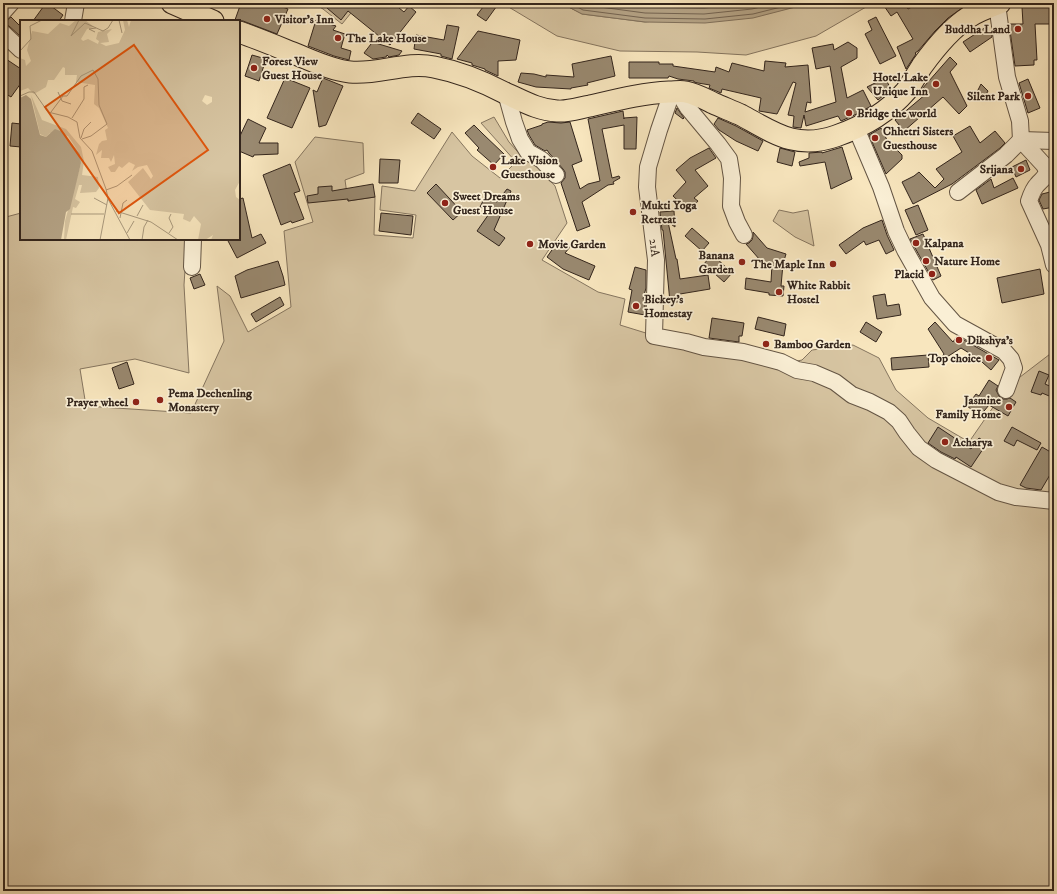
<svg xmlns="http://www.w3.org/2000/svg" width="1057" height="894" font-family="'IM FELL DW Pica',serif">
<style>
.green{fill:#d7c5a2;stroke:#85755f}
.water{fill:#b5a487;stroke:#81715c}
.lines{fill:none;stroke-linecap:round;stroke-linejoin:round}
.shore{stroke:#746452;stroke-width:1}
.building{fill:#998970;stroke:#33251c}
.minor-casing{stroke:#645544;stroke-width:18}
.major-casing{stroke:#33251c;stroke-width:23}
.minor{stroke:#faefd5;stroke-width:16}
.major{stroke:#f8e6be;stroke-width:21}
.poi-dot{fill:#8f2418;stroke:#faefd5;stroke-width:1.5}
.labels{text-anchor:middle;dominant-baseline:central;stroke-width:3.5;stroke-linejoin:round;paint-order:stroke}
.poi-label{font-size:12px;font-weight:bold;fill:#33251c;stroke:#faefd5;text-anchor:start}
.street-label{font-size:12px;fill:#33251c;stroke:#faefd5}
.inset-river{fill:none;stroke:#b5a487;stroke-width:2}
.inset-road{fill:none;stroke:#a9997d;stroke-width:1}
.view{fill:#df560d;fill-opacity:0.15;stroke:#df560d;stroke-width:2}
.inset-edge{fill:none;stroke:#33251c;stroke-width:2}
</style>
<rect width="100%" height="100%" fill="#f8e6be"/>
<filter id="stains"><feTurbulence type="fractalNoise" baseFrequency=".005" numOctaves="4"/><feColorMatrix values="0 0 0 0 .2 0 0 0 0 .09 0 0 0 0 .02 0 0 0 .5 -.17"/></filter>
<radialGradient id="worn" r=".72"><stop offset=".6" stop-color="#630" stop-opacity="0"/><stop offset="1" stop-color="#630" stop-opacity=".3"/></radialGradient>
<g class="green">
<path d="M 313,3 L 359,3 L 342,24 L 323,9 Z"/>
<path d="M 502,3 L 561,3 L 582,14 L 645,22 L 809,4 L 811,3 L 870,3 L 866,7 L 816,36 L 746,55 L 697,52 L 620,51 L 557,36 Z"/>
<path d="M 494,117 L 509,142 L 524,159 L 540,169 L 555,186 L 567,223 L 542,260 L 598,292 L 625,299 L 620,325 L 707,352 L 779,365 L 802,360 L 812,350 L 853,345 L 879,358 L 896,390 L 928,418 L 969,442 L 1007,387 L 1054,351 L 1054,891 L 3,891 L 3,217 L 6,217 L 21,213 L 21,239 L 187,239 L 184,285 L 189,373 L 135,359 L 80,369 L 86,406 L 191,413 L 224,341 L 217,286 L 230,296 L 248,332 L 291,307 L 284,231 L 313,222 L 295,162 L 315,137 L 363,143 L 364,173 L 345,180 L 348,201 L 375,197 L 374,235 L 413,238 L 416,215 L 380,210 L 382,186 L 415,191 L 452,132 L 472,156 L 500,178 L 516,162 L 481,123 Z"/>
<path d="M 779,210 L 793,213 L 808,210 L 814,246 L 795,237 L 773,221 Z"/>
</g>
<path class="water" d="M 561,3 L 811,3 L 753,18 L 705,23 L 645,22 L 582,14 Z"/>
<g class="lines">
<g class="shore">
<path d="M 570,3 L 583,10 L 645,18 L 705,19 L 753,14 L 797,3"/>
<path d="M 581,3 L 585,5 L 645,13 L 704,14 L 752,9 L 777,3"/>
<path d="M 615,3 L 646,7 L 704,8 L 753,3"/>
</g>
</g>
<g class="building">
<path d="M 46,3 L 47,3 L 63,15 L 59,21 L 33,21 Z"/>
<path d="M 241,3 L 272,3 L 288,9 L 277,34 L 243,21 L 235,20 Z"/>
<path d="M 331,3 L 393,3 L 404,12 L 409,6 L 416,12 L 390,45 L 348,11 L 341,20 L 327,8 Z"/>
<path d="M 486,3 L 499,3 L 486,21 L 477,15 Z"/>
<path d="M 882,3 L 910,3 L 906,6 L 908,9 L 919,3 L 963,3 L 965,6 L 948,18 L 935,31 L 918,51 L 915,53 L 916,54 L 906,69 L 897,47 L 913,39 L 897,12 L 891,16 Z"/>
<path d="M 1037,3 L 1054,3 L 1054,24 L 1035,24 L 1037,60 L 1034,60 L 1034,65 L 1015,66 L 1009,24 L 1023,24 L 1022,7 L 1037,7 Z"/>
<path d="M 11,17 L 21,27 L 21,37 L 9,26 L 3,24 L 3,21 L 6,21 Z"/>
<path d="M 876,17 L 896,56 L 880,64 L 865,34 L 872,30 L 868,21 Z"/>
<path d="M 316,20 L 336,26 L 333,30 L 345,34 L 341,48 L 351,51 L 349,60 L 334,56 L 308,46 Z"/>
<path d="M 447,25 L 459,27 L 452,59 L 441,56 L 441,54 L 414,49 L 416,35 L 444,40 Z"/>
<path d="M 986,27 L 992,35 L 992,37 L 970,52 L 963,42 Z"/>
<path d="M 478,31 L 520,40 L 516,60 L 498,61 L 498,76 L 485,70 L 485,69 L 472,65 L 472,63 L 457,59 Z"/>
<path d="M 371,41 L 372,42 L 402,51 L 399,55 L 389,57 L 387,55 L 386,57 L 373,59 L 364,53 L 371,44 L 370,43 Z"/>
<path d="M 848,42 L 857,48 L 857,58 L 841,67 L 847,98 L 863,90 L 871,106 L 859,113 L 841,121 L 838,116 L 806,126 L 804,115 L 801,128 L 793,127 L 794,116 L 788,115 L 796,83 L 793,82 L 777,114 L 759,111 L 761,98 L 722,89 L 721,93 L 709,88 L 710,85 L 698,83 L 694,82 L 694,81 L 678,79 L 669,76 L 668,78 L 629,78 L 629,62 L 659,62 L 659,64 L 673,64 L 673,66 L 715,72 L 716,67 L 729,72 L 732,63 L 764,71 L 765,61 L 786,63 L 785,67 L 808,65 L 811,103 L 807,102 L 805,112 L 836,102 L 830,66 L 816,69 L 812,48 L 833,44 L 834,50 Z"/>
<path d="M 252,55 L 266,59 L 259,81 L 245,76 Z"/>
<path d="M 611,56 L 615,76 L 587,83 L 588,85 L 571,88 L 571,89 L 536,87 L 518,82 L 521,73 L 534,74 L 546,77 L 546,75 L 574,77 L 572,64 Z"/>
<path d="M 3,57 L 21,69 L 21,83 L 11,97 L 3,92 Z"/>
<path d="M 950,57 L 957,64 L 950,72 L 967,106 L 959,114 L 943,97 L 904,131 L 895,120 L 926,94 L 921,90 Z"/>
<path d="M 285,78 L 310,88 L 292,128 L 267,118 Z"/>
<path d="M 323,78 L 343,86 L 326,125 L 319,127 L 313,90 L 317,92 Z"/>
<path d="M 885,78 L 891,89 L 878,100 L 867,87 Z"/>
<path d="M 1028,79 L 1040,108 L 1028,113 L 1019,83 Z"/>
<path d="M 981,84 L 988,91 L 984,98 L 976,94 Z"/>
<path d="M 677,108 L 684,118 L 683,119 L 675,113 Z"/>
<path d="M 623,111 L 624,119 L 624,118 L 637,117 L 636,149 L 624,149 L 624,125 L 602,129 L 612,178 L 619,176 L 620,178 L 613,182 L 614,184 L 608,185 L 582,202 L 590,226 L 577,231 L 561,183 L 565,178 L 565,172 L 563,169 L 549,153 L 547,150 L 545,151 L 535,145 L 529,135 L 527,130 L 542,125 L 542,124 L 548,122 L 561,123 L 570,122 L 582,161 L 572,165 L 580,189 L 588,184 L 600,181 L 588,119 Z"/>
<path d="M 418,113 L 441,129 L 434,139 L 411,123 Z"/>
<path d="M 718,118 L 736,126 L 763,141 L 758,151 L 736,141 L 719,130 L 714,124 Z"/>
<path d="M 248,119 L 266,128 L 259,143 L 278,143 L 278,154 L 254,155 L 253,157 L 239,151 L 239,138 Z"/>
<path d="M 12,123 L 21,124 L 21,147 L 10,146 Z"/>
<path d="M 474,125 L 483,134 L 504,154 L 494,165 L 477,150 L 479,148 L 465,133 Z"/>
<path d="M 970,126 L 980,143 L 995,131 L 1005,143 L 1000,148 L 952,184 L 913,204 L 902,182 L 914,176 L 919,172 L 935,188 L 944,179 L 936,169 L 962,152 L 953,136 Z"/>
<path d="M 881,128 L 887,140 L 902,155 L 902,159 L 886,174 L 869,135 Z"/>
<path d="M 842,147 L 852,179 L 831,189 L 825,162 L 800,166 L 799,162 L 809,158 L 809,153 L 822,152 L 822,153 Z"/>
<path d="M 709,148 L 716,158 L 695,170 L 708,186 L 694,198 L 698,201 L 689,211 L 673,196 L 686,182 L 676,170 L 690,158 Z"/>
<path d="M 780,148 L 795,152 L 792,166 L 777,162 Z"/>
<path d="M 380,159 L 400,160 L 398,183 L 379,183 Z"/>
<path d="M 1026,160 L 1030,170 L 1016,177 L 1012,167 Z"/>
<path d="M 290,164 L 300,191 L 294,193 L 304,219 L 292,223 L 291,221 L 281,225 L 263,175 Z"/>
<path d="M 1013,178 L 1018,188 L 982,204 L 976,190 L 991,179 L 994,188 Z"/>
<path d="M 373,184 L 375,197 L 348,201 L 348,199 L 308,203 L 307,196 L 318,194 L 318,187 L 332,186 L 332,191 Z"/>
<path d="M 436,184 L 462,212 L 453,220 L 427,193 Z"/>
<path d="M 507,189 L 511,191 L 494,230 L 505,238 L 499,246 L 477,231 L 491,211 L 480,207 L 485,197 L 497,202 Z"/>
<path d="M 1054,191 L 1054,207 L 1043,209 L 1039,200 L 1042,194 Z"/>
<path d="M 243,198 L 252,238 L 261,234 L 266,243 L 237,258 L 227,239 L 239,239 L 239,199 Z"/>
<path d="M 918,205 L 928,230 L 916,235 L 905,210 Z"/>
<path d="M 674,211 L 675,227 L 668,222 L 676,259 L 677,259 L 680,279 L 708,275 L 710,289 L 680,294 L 680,302 L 670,302 L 663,230 L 662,230 L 660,212 Z"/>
<path d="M 381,213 L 413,216 L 411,235 L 379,231 Z"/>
<path d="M 882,220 L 887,235 L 894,250 L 886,254 L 879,240 L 866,245 L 864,241 L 846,254 L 839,245 L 863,228 Z"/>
<path d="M 692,228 L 709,243 L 702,251 L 685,236 Z"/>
<path d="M 753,232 L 767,248 L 786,254 L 783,264 L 781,286 L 784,286 L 783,296 L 769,295 L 769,293 L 745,289 L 746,278 L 771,282 L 772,264 L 760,260 L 746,244 L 749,243 L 752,240 L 753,236 Z"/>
<path d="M 923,234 L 941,276 L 933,280 L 910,239 Z"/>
<path d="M 559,240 L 570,247 L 565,253 L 595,266 L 589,280 L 563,269 L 547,257 Z"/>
<path d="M 712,254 L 732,273 L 724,282 L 704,264 Z"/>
<path d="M 278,261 L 283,276 L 285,285 L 241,298 L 235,276 L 247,270 Z"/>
<path d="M 635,267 L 646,270 L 646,288 L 643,299 L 645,299 L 645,315 L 628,312 L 632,290 L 629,289 Z"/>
<path d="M 1040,269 L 1044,294 L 1002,303 L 997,278 Z"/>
<path d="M 200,274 L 205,285 L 194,289 L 190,278 Z"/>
<path d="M 885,294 L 887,306 L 899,304 L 901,315 L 877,319 L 873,296 Z"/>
<path d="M 280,297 L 284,305 L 256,322 L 251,314 Z"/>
<path d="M 758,317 L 786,324 L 784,336 L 755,329 Z"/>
<path d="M 712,318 L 744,323 L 742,336 L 739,336 L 739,342 L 709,338 Z"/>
<path d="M 866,322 L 882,332 L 876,342 L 860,332 Z"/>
<path d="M 935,322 L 953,342 L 957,336 L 999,360 L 991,370 L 974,355 L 974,356 L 961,348 L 939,362 L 939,361 L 944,354 L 928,329 Z"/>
<path d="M 928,355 L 929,367 L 892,370 L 891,358 Z"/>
<path d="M 127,362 L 134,384 L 119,389 L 112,368 Z"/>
<path d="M 1039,371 L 1049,375 L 1045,384 L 1054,388 L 1054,398 L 1042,393 L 1041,395 L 1031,392 Z"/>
<path d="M 989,380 L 998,386 L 996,390 L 999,396 L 1003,399 L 1007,399 L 1010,398 L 1016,402 L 1008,416 L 989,405 L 980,416 L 967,406 L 976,394 L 979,396 Z"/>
<path d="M 938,427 L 971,449 L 979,438 L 987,443 L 971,467 L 956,457 L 955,459 L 941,452 L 928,443 Z"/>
<path d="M 1012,427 L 1041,443 L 1037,450 L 1017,440 L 1014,446 L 1004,441 Z"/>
<path d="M 1042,447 L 1054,454 L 1054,468 L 1041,490 L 1026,488 L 1020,485 Z"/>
</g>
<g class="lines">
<g class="minor-casing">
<g id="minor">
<path d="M 997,4 L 1007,77 L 1020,121 L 1021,140 L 1044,165 L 1047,171 C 1045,179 1042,179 1037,185 C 1033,189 1031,195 1029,201 L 1049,245 L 1054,265"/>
<path d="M 3,12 L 11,3"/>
<path d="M 73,21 L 76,3"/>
<path d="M 3,33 L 21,50"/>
<path id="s1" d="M 672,92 L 659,130 L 648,167 L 647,187 L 656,260 L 654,336 L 686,342 L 704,347 L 743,352 L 781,362 L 797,370 L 814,373 L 835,382 L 852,395 L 870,402 L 889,412 L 899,421 L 907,433 L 919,448 L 936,460 L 998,492 L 1016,497 L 1054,501"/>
<path d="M 678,92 L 688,108 L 718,144 L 729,159 L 732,178 L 731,206 L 737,222 L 744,235"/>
<path d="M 506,93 L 514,122 L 520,139 L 528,152 L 542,160 L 556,175"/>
<path d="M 856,128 L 881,187 L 896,231 L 905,250 L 932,298 L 955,324 L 1004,351 L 1011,359 L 1014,368 L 1006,390"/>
<path d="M 958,192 L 1006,155 L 1021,140 L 1054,141"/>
<path d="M 192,267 L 193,239"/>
</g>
</g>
<g class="major-casing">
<g id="major">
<path d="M 172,3 L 213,21"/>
<path d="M 239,32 C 259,39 278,47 298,55 C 315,62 332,70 350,72 C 378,75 406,61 434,67 C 460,72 482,81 505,93 C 523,101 538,110 557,111 C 568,112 579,108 590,106 C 616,100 643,93 669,92 C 675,92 680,91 686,92 C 696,94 705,99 713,103 C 722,107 732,111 741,115 C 774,133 796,150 836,136 C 862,127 888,112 906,91 C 912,83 917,74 922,66 C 935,48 950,29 969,17 C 978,11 989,7 1000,3"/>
</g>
</g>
<use href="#minor" class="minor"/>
<use href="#major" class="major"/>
</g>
<g class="poi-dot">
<circle cx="267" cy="19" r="4"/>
<circle cx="1018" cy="29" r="4"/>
<circle cx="338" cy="38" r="4"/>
<circle cx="254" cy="68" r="4"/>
<circle cx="936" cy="84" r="4"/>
<circle cx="1028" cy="96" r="4"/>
<circle cx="849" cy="113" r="4"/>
<circle cx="875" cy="138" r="4"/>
<circle cx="493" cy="167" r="4"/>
<circle cx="1021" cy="169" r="4"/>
<circle cx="445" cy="203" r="4"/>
<circle cx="633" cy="212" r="4"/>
<circle cx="916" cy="243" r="4"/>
<circle cx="530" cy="244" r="4"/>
<circle cx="926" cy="261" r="4"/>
<circle cx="742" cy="262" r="4"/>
<circle cx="833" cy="264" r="4"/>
<circle cx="932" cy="274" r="4"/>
<circle cx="779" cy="292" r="4"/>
<circle cx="636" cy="306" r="4"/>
<circle cx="959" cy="340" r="4"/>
<circle cx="766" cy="344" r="4"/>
<circle cx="989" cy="358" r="4"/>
<circle cx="160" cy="400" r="4"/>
<circle cx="136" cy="402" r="4"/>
<circle cx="1009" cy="407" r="4"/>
<circle cx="945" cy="442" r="4"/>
</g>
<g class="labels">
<g class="poi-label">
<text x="275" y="19">Visitor's Inn</text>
<text x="1010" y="29" text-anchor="end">Buddha Land</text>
<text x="346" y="38">The Lake House</text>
<text x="262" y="61">Forest View<tspan x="262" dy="14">Guest House</tspan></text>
<text x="928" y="77" text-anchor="end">Hotel Lake<tspan x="928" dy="14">Unique Inn</tspan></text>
<text x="1020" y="96" text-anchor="end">Silent Park</text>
<text x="857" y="113">Bridge the world</text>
<text x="883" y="131">Chhetri Sisters<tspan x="883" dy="14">Guesthouse</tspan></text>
<text x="501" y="160">Lake Vision<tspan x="501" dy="14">Guesthouse</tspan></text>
<text x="1013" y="169" text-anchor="end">Srijana</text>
<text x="453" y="196">Sweet Dreams<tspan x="453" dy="14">Guest House</tspan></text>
<text x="641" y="205">Mukti Yoga<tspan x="641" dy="14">Retreat</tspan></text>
<text x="924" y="243">Kalpana</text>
<text x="538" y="244">Movie Garden</text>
<text x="734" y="255" text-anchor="end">Banana<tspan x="734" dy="14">Garden</tspan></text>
<text x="934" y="261">Nature Home</text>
<text x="825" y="264" text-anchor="end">The Maple Inn</text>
<text x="924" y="274" text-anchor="end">Placid</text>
<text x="787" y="285">White Rabbit<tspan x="787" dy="14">Hostel</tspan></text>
<text x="644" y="299">Bickey's<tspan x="644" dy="14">Homestay</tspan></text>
<text x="967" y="340">Dikshya's</text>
<text x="774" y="344">Bamboo Garden</text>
<text x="981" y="358" text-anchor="end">Top choice</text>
<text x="168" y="393">Pema Dechenling<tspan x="168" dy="14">Monastery</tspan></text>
<text x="1001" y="400" text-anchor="end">Jasmine<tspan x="1001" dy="14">Family Home</tspan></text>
<text x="128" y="402" text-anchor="end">Prayer wheel</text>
<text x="953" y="442">Acharya</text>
</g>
<g class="street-label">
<text stroke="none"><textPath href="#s1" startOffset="160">21A</textPath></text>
</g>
</g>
<g transform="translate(20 20)">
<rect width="220" height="220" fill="#f8e6be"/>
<path d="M 56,0 L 65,0 L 74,7 L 67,9 L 61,19 L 63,21 L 68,19 L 78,24 L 79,21 L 76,19 L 78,12 L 92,9 L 87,14 L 89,22 L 80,23 L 86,26 L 99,23 L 105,10 L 103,0 L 107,0 L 109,7 L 111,0 L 220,0 L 220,161 L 215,170 L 216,177 L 220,180 L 220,220 L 191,220 L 193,215 L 185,220 L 178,220 L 181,204 L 174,196 L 170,202 L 163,199 L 164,194 L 130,190 L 108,162 L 123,148 L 131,159 L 133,156 L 127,145 L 118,147 L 112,151 L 115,145 L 109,142 L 102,148 L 99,146 L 95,152 L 91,152 L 88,147 L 95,144 L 94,135 L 91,142 L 89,138 L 81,138 L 82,130 L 76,135 L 79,124 L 82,121 L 87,120 L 85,110 L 88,108 L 79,88 L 74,84 L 75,65 L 56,62 L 57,55 L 45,55 L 45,48 L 43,47 L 34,60 L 28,60 L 26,67 L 14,74 L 8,68 L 0,71 L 0,38 L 5,40 L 6,46 L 11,41 L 7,30 L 12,11 L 28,14 L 40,3 L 49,6 ZM 185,75 L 192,77 L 192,82 L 187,85 L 182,81 ZM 11,75 L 22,100 L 46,109 L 61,127 L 64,141 L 62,155 L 78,157 L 79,168 L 76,172 L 60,173 L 62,165 L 59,165 L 55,179 L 60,182 L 56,188 L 53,187 L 46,220 L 44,220 L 45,201 L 61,143 L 60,134 L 48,116 L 30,113 L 26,117 L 20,114 Z" fill="#d7c5a2" fill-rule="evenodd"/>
<path d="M 6,75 L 11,79 L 20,115 L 26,117 L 35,109 L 43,112 L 60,134 L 61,143 L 50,189 L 46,192 L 41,220 L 0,220 L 0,78 Z" fill="#b5a487"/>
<path class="inset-river" d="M 0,153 L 20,116"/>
<path class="inset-road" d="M 59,0 L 51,16 L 65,3 L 83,11 L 88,8 L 93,0M 99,0 L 102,13M 75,12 L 69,9 L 76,8M 0,31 L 11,19 L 10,6 L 22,0M 38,72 L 42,81 L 51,84M 0,76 L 9,72 L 14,72 L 28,92 L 48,97 L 57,102 L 60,118 L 72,131 L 86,169 L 88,178 L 80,220M 31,92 L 43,76 L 47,76 L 61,56 L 73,50 L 78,59 L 79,85 L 87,104 L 71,116 L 62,119M 52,98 L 64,79 L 64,67 L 68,65M 61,118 L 64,109 L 71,102M 86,170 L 97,166 L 112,155M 74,178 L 87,185M 88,179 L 110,220M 96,191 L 131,202 L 158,220M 51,194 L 84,194M 117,196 L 123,185M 100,198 L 103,183 L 107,180M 107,213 L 114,201M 149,213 L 153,207 L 149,198 L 151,194M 122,220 L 124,207 L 128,200"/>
<path class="view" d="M 114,25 L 188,130 L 99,193 L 25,87 Z"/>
<rect width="220" height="220" class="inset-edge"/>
</g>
<rect width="1057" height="894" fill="none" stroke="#f8e6be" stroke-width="16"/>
<rect x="4" y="4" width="1049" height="886" fill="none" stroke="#33251c" stroke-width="2"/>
<rect x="8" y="8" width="1041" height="878" fill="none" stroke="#33251c"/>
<rect width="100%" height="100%" filter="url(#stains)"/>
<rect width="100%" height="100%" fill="url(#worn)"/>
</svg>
